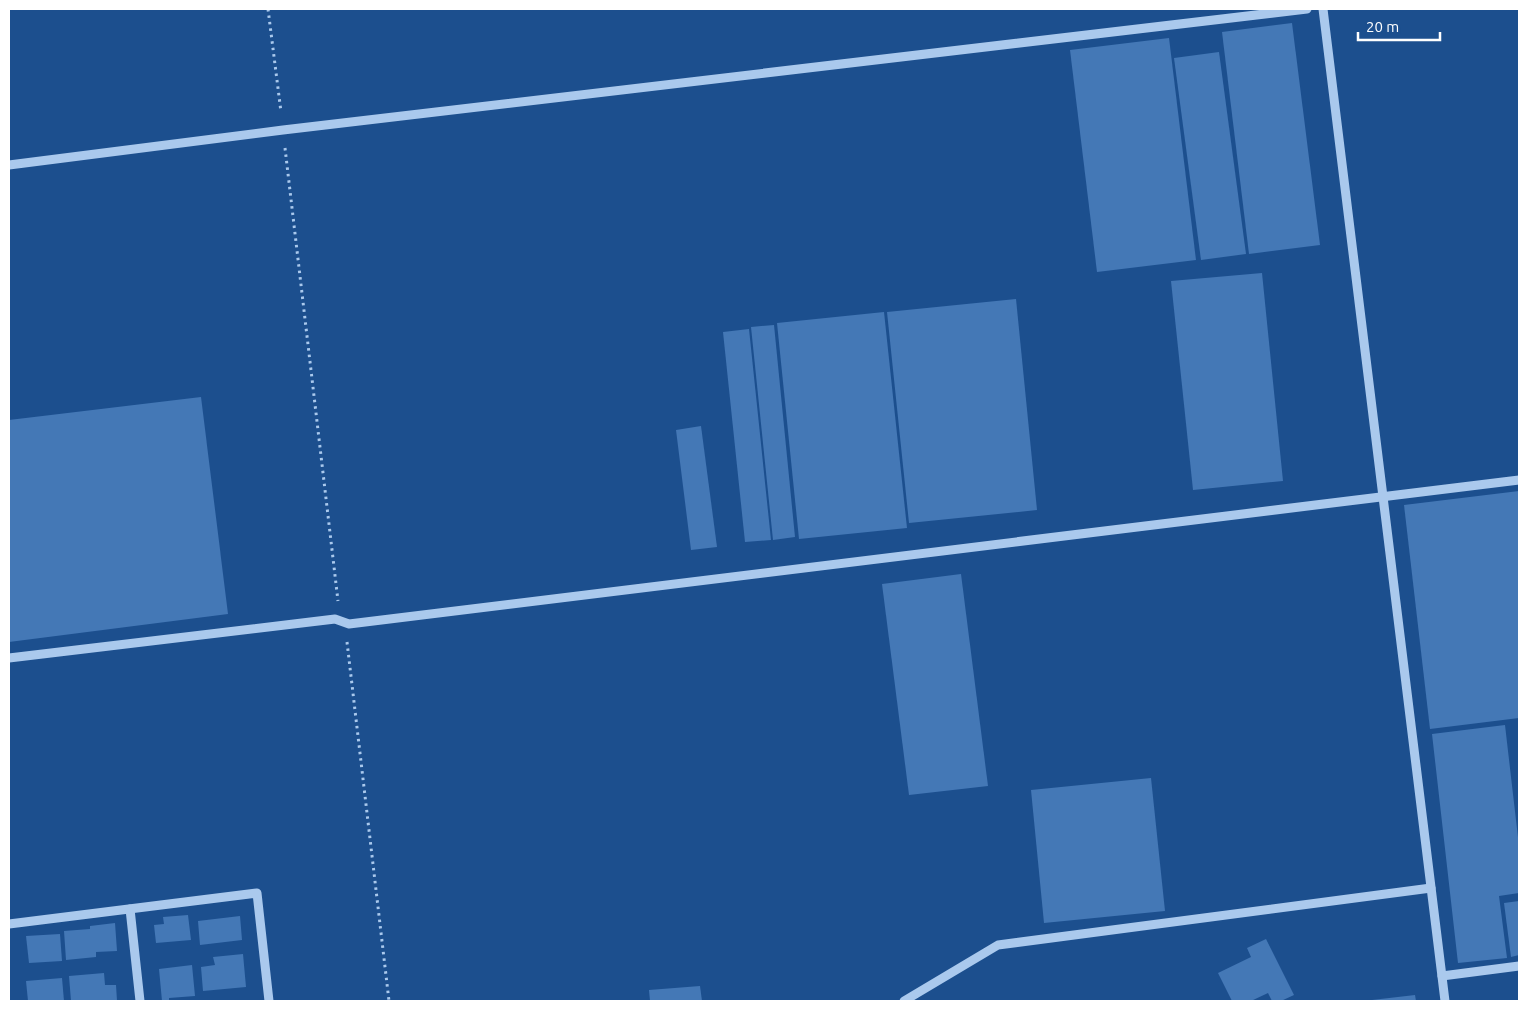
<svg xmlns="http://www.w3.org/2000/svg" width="1528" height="1010" font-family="Ubuntu,sans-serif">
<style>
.building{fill:#4478b6}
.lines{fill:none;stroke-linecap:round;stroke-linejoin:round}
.path{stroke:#aac9ed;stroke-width:3;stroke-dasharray:2.5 4;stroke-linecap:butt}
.minor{stroke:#aac9ed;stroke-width:9}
</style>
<rect width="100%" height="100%" fill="#1c4f8e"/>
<g class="building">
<path d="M 1292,23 L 1320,245 L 1249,254 L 1222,32 Z"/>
<path d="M 1169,38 L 1196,260 L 1097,272 L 1070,50 Z"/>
<path d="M 1219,52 L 1246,254 L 1201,260 L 1174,58 Z"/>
<path d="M 1262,273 L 1283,481 L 1193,490 L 1171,281 Z"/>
<path d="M 1016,299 L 1037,510 L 909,523 L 887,312 Z"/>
<path d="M 884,312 L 907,528 L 799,539 L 777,323 Z"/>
<path d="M 774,325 L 795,537 L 773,540 L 751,327 Z"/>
<path d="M 749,329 L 771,540 L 745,542 L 723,332 Z"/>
<path d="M 201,397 L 228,614 L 9,642 L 9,420 Z"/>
<path d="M 701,426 L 717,547 L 691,550 L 676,430 Z"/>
<path d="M 1519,491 L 1519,718 L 1430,729 L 1404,505 Z"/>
<path d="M 961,574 L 988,786 L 909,795 L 882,584 Z"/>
<path d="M 1505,725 L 1519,846 L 1519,893 L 1499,896 L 1507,958 L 1458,963 L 1432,734 Z"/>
<path d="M 1151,778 L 1165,911 L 1044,923 L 1031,790 Z"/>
<path d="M 1519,901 L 1519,955 L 1511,957 L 1504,903 Z"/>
<path d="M 188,915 L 191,940 L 156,943 L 154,925 L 164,924 L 163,917 Z"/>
<path d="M 240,916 L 242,940 L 200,945 L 198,921 Z"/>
<path d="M 115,923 L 117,951 L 96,952 L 96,957 L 66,960 L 64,931 L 90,929 L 90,926 Z"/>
<path d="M 60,934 L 62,961 L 29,963 L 26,936 Z"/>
<path d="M 1266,939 L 1294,995 L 1281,1001 L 1272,1001 L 1268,993 L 1251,1001 L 1232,1001 L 1218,973 L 1251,957 L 1247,948 Z"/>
<path d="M 243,954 L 246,987 L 203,991 L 201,967 L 215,965 L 213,957 Z"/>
<path d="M 192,965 L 195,996 L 169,998 L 169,1001 L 162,1001 L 159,969 Z"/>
<path d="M 104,973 L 105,985 L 116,985 L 117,1001 L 71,1001 L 69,976 Z"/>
<path d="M 62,978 L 64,1001 L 28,1001 L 26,981 Z"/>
<path d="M 700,986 L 702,1001 L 650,1001 L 649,990 Z"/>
<path d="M 1415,995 L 1416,1001 L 1372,1001 L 1372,1000 Z"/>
</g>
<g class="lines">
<g class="path">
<path d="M 268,9 L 281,112"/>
<path d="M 285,148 L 338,601"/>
<path d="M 347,642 L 389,1001"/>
</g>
<g class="minor">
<path d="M 1323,9 L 1445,1001"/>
<path d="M 9,165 L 283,130 L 1307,9"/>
<path d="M 9,658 L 335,619 L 349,624 L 1519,480"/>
<path d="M 130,909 L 140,1001"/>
<path d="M 9,924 L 257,893 L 269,1001"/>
<path d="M 1442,976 L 1519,966"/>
<path d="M 904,1001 L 998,945 L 1431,888"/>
</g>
</g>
<rect width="1528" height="1010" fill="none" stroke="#ffffff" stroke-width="20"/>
<path d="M1358 32v8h82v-8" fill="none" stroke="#ffffff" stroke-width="2.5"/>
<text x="1366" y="32" font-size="15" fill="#ffffff" stroke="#1c4f8e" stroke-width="4" paint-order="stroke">20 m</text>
</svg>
